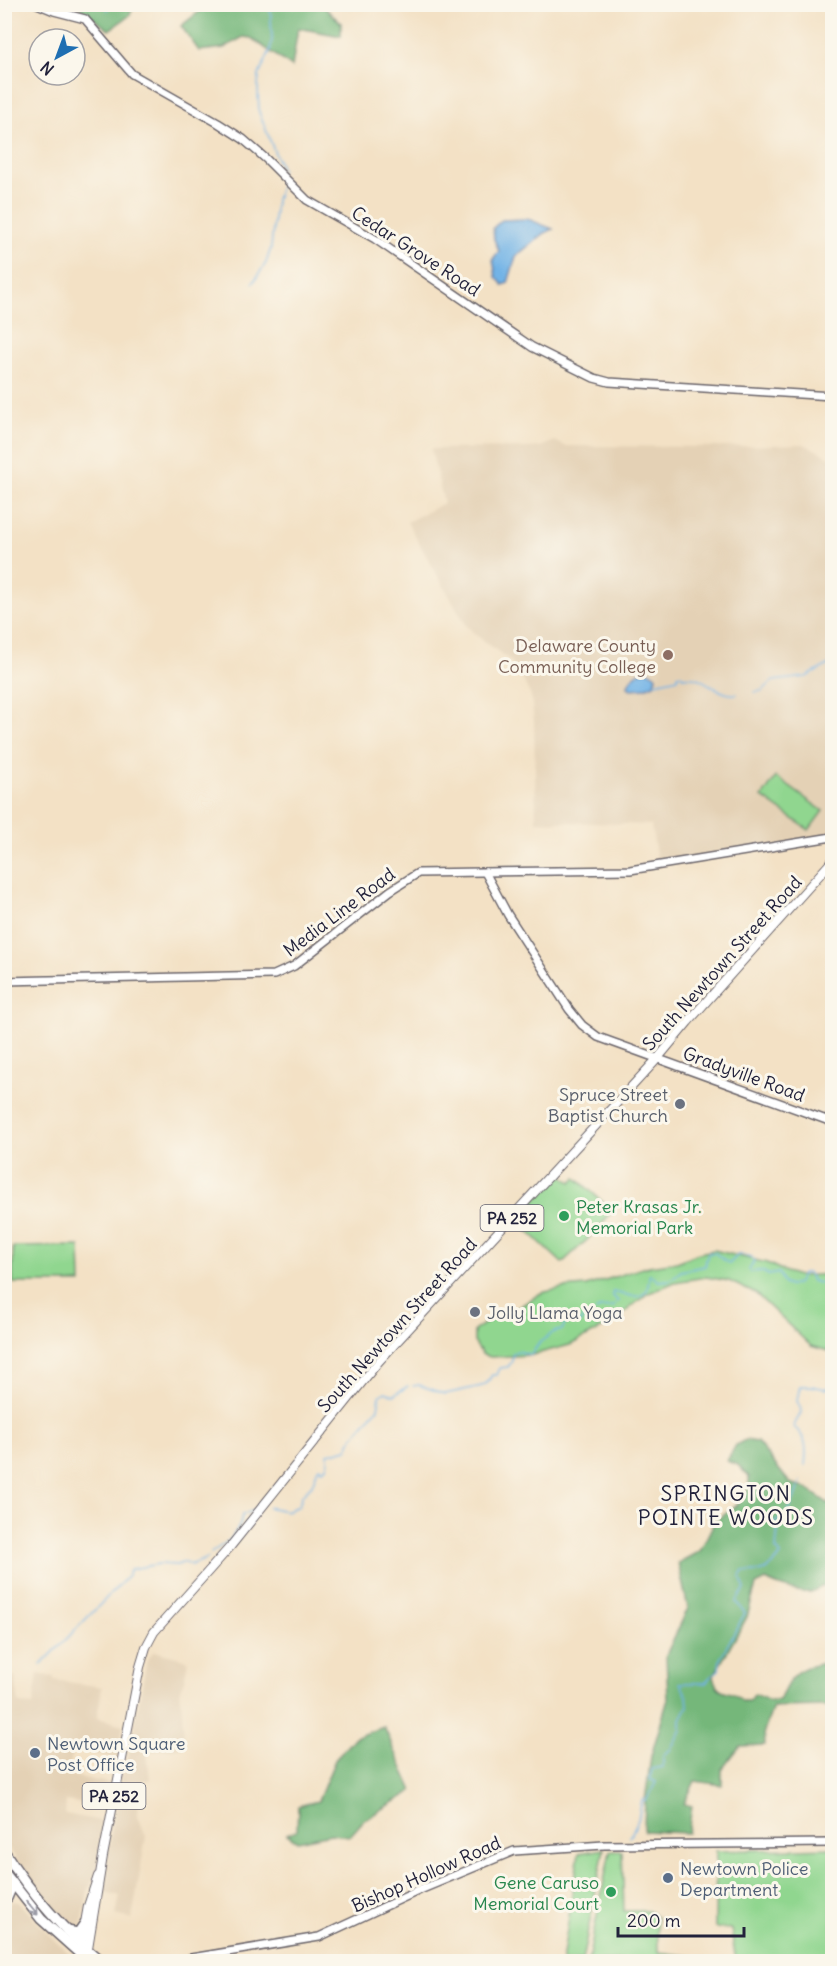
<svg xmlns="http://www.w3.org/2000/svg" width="837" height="1966" font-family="Delius,sans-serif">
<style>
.built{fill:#e4d1b5}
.green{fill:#90d68f;stroke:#597c65;stroke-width:1.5}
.forest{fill:#74b77a;stroke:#4b6c5a;stroke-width:1.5}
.water{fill:#72b3e6;stroke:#4a6a90;stroke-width:1.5}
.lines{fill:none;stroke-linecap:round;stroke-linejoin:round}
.stream{stroke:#72b3e6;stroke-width:1.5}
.secondary-casing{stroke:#6b656b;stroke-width:10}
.primary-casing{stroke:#6b656b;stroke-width:10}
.highway-casing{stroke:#6b656b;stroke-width:12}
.secondary{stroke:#fff;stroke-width:7}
.primary{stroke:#fff;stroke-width:8}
.highway{stroke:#fff;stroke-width:9}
.oneway{stroke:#9c9ca7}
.education-dot{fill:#8d6e63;stroke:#fbf7ec;stroke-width:2}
.worship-dot{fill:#6b7280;stroke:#fbf7ec;stroke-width:2}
.leisure-dot{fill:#2e9e5b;stroke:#fbf7ec;stroke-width:2}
.service-dot{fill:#5c6f8a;stroke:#fbf7ec;stroke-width:2}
.labels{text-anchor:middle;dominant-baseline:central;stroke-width:6;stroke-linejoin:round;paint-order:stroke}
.shield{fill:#fbf7ec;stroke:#636270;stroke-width:1.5}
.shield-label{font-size:16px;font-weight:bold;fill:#22223b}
.street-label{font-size:18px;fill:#22223b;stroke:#fbf7ec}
.education-label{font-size:18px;fill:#785e54;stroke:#fbf7ec;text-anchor:end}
.worship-label{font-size:18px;fill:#5b616d;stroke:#fbf7ec;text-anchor:end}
.leisure-label{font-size:18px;fill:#27864d;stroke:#fbf7ec;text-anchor:start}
.service-label{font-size:18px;fill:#4e5e75;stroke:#fbf7ec;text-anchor:start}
.quarter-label{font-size:21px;letter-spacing:1.5px;fill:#22223b;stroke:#fbf7ec}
</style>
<rect width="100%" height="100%" fill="#fbf7ec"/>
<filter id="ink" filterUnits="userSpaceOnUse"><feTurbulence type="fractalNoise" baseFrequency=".0167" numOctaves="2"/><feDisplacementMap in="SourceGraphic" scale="12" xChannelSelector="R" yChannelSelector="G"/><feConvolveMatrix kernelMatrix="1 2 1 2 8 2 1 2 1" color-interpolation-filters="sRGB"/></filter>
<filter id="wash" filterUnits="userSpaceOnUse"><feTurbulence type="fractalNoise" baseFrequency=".008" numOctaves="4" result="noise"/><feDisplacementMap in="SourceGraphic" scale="24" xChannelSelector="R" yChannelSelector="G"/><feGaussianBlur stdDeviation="1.35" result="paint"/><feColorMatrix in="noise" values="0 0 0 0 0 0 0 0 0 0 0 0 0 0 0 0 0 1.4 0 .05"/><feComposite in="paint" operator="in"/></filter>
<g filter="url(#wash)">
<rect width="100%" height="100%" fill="#f3e1c5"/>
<g class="built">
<path d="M 555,441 L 565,446 L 720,447 L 804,444 L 832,458 L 832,837 L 658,865 L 651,825 L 536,821 L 534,720 L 531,696 L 522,678 L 511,661 L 476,635 L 466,625 L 407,522 L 444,503 L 431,449 L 529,448 L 540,447 Z"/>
<path d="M 154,1651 L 188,1660 L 184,1680 L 180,1689 L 185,1747 L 147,1752 L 150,1780 L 119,1784 L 130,1748 L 147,1660 Z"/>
<path d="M 38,1674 L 54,1677 L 54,1680 L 102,1687 L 97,1718 L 123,1725 L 119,1759 L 73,1750 L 68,1775 L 114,1784 L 109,1808 L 66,1801 L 65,1814 L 107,1822 L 98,1869 L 88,1891 L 82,1924 L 80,1928 L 73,1930 L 33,1886 L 5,1842 L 5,1676 L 15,1676 L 19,1704 L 33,1705 Z"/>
<path d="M 142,1785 L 137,1814 L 146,1836 L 132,1919 L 116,1915 L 120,1896 L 101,1891 L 118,1791 Z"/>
<path d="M 12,1901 L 19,1902 L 53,1939 L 72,1956 L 73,1961 L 5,1961 L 5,1908 Z"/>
</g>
<g class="green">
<path d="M 776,777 L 823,811 L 809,830 L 762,797 Z"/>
<path d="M 560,1173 L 571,1182 L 576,1178 L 613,1211 L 587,1240 L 562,1263 L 516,1220 Z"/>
<path d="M 80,1246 L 81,1283 L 13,1283 L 13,1247 Z"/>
<path d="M 714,1250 L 767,1263 L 786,1272 L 799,1276 L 832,1274 L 832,1352 L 811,1346 L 756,1294 L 729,1281 L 706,1277 L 675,1282 L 647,1294 L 609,1325 L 570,1345 L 532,1355 L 491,1357 L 483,1355 L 474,1342 L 474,1331 L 490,1320 L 513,1311 L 541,1293 L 563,1288 L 586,1286 L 649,1266 L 677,1262 L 699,1253 Z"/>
<path d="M 832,1848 L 832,1961 L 736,1961 L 731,1929 L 715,1928 L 716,1851 Z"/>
<path d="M 604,1849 L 582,1961 L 562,1961 L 579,1853 Z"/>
<path d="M 610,1851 L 622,1851 L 624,1911 L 648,1911 L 657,1917 L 658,1952 L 704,1958 L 704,1961 L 588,1961 Z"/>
</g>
<g class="forest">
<path d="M 202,4 L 322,5 L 341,23 L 341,36 L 298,28 L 292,67 L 251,38 L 243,37 L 224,48 L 199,51 L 181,26 L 200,11 Z"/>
<path d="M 76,5 L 135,5 L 129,16 L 109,30 Z"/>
<path d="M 745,1440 L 757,1442 L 790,1483 L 804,1487 L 832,1506 L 832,1584 C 824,1582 818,1590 810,1592 C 800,1594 775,1585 766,1580 L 756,1585 L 747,1617 L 713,1677 C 720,1699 729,1685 742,1701 L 749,1701 L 755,1694 L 769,1701 L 779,1700 C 784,1692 788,1681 794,1675 C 805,1663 823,1668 832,1657 L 832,1706 L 773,1707 L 764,1731 L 765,1745 L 740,1746 L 722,1769 L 722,1785 L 695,1781 L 684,1804 L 692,1806 L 688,1833 L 644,1831 L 645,1801 L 651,1756 L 668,1699 L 666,1655 L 688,1608 L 678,1563 L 700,1551 L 715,1521 L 739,1503 L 749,1488 L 749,1477 L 738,1465 L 727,1461 L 736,1445 Z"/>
<path d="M 384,1727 L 413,1791 L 364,1820 L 350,1836 L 331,1834 L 297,1841 L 287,1834 L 297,1830 L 298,1806 L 318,1801 L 335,1760 L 355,1737 Z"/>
</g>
<g class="water">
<path d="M 502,220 L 528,219 L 553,229 L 545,233 L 516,256 L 508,283 L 503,285 L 496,277 L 493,259 L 499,251 L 494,239 L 493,228 Z"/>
<path d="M 647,670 L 656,676 L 654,684 L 645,688 L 631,689 L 628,687 C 628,679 639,671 647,670 Z"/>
</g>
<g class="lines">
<g class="stream">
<path d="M 270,4 L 272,39 L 270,51 L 259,75 L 258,87 L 259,112 L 282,171"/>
<path d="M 107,10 L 107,4"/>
<path d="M 253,283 L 266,263 L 271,248 L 276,200 L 283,179"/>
<path d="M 655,683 L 678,678 L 678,675 L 681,674 L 683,677 C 704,673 717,697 737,694"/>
<path d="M 754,692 L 762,691 L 773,681 L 806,677 L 832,663"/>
<path d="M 596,1311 L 600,1308 L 613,1307 L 618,1301 L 613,1296 L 613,1292 C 621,1293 641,1302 647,1290 C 649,1286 648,1279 650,1274 L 658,1281 L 670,1280 L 681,1271 L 705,1266 L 708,1253 L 715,1253 L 729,1264 L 739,1254 L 751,1257 L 754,1261 L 749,1270 L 750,1272 L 761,1271 L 769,1275 L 779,1273 L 784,1284 L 790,1286 L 797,1284 L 803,1273 L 806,1273 L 810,1275 L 812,1281 L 832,1286"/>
<path d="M 413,1386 L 419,1385 L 445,1394 L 482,1386 L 487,1383 L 492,1375 L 497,1375 L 500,1368 L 508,1367 L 512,1361 L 513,1353 L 518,1351 L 531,1355 L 540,1342 L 554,1332 L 562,1330 L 566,1322 L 579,1324 L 584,1316 L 589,1319 L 595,1319"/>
<path d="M 805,1465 C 807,1449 807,1438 794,1427 C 797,1414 806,1417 797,1401 L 800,1386 L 812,1386 L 826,1389 L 832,1385"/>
<path d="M 268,1507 L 286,1511 L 299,1506 L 302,1495 L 312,1485 L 318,1468 L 321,1467 L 322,1470 C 331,1468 327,1461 328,1454 L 347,1449 L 353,1437 L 378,1408 L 380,1396 L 385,1392 L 394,1395 L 408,1386"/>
<path d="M 211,1553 L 231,1539 L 240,1525 L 242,1515 L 254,1510"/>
<path d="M 41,1665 L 127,1577 L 131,1569 L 159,1564 L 177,1565 L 185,1562 L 191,1565 L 208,1558"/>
<path d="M 630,1837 L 638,1820 L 642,1800 L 646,1801 L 656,1782 L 650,1779 L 652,1769 L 663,1767 L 663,1755 L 670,1750 L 681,1730 L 681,1719 L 688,1706 L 687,1696 L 680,1683 L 706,1683 L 710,1677 L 719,1670 L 720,1659 L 745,1613 L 736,1602 L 745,1589 L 740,1577 L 743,1571 C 759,1575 772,1569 781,1555 L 776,1549 L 778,1528 L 774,1522 L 784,1518 L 788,1513 L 801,1481"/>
</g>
</g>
</g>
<g filter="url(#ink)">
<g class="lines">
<g class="secondary-casing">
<g id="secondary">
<path d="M 37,4 L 54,11 L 85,19 L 132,74 L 218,123 L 243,139 L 266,159 L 307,200 L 375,239 L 532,347 L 594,378 L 609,382 L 832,396"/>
<path d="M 485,872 L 508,915 L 569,1009 L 582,1025 L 598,1037 L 832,1122"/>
<path d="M 4,981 L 274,975 L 294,966 L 390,891 L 418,873 L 630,870 L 832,837"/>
<path d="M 180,1962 L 191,1958 L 319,1937 L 420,1890 L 514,1851 L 604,1845 L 832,1843"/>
</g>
</g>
<g class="primary-casing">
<g id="primary">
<path d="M 87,1954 L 103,1856 L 140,1667 L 146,1647 L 154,1632 L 230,1547 L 379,1361 L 658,1058 L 688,1022 L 832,861"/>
<path d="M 78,1962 L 88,1906 L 98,1876"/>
</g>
</g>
<g class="highway-casing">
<g id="highway">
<path d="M 4,1851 C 31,1894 62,1930 102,1962"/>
<path d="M 4,1872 L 41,1919 L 89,1962"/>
<path d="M 7,1898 L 10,1891 L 11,1882"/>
<path d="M 67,1931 L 78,1933 L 85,1923"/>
</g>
</g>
<use href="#secondary" class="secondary"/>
<use href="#primary" class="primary"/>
<use href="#highway" class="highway"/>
</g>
<defs><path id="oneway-shaft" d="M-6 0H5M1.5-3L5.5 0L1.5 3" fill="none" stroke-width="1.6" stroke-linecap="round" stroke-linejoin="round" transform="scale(1.5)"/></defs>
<use class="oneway" href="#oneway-shaft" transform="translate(32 1908) rotate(50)"/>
</g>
<circle class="education-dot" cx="668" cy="655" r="6"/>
<g class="worship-dot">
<circle cx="680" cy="1104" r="6"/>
<circle cx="475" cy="1312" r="6"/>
</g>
<g class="leisure-dot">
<circle cx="564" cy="1216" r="6"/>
<circle cx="611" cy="1892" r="6"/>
</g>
<g class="service-dot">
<circle cx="35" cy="1753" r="6"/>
<circle cx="668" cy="1878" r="6"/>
</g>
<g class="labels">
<g class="shield">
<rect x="480.5" y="1205" width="63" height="26" rx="4.5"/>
<rect x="82.5" y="1783" width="63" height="26" rx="4.5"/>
</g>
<g class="shield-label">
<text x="512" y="1218">PA 252</text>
<text x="114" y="1796">PA 252</text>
</g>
<g class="street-label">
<text transform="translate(416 251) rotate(33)">Cedar Grove Road</text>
<text transform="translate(339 912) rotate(-37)">Media Line Road</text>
<text transform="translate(722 963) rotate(-48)">South Newtown Street Road</text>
<text transform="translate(744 1074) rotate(20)">Gradyville Road</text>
<text transform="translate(397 1325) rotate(-48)">South Newtown Street Road</text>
<text transform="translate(426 1874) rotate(-24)">Bishop Hollow Road</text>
</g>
<g class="education-label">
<text x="656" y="645">Delaware County<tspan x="656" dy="21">Community College</tspan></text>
</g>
<g class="worship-label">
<text x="668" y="1094">Spruce Street<tspan x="668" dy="21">Baptist Church</tspan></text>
<text x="487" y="1312" text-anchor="start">Jolly Llama Yoga</text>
</g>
<g class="leisure-label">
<text x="576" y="1206">Peter Krasas Jr.<tspan x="576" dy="21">Memorial Park</tspan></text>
<text x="599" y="1882" text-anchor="end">Gene Caruso<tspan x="599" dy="21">Memorial Court</tspan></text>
</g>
<g class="service-label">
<text x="47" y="1743">Newtown Square<tspan x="47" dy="21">Post Office</tspan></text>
<text x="680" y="1868">Newtown Police<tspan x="680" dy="21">Department</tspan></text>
</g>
<g class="quarter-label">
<text x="726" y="1493">SPRINGTON<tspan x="726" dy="24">POINTE WOODS</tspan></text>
</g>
</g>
<rect width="837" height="1966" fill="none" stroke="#fbf7ec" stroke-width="24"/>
<g transform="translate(57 57) rotate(221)"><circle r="28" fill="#fbf7ec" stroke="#a4a2a5" stroke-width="1.5"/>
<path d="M0-4.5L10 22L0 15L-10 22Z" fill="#1f6fb2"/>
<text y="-9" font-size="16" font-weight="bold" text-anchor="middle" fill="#22223b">N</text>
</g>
<path d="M618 1927v9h126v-9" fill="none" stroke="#22223b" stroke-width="3"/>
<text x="627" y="1927" font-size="18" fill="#22223b" stroke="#fbf7ec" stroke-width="4.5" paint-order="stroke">200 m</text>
</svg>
